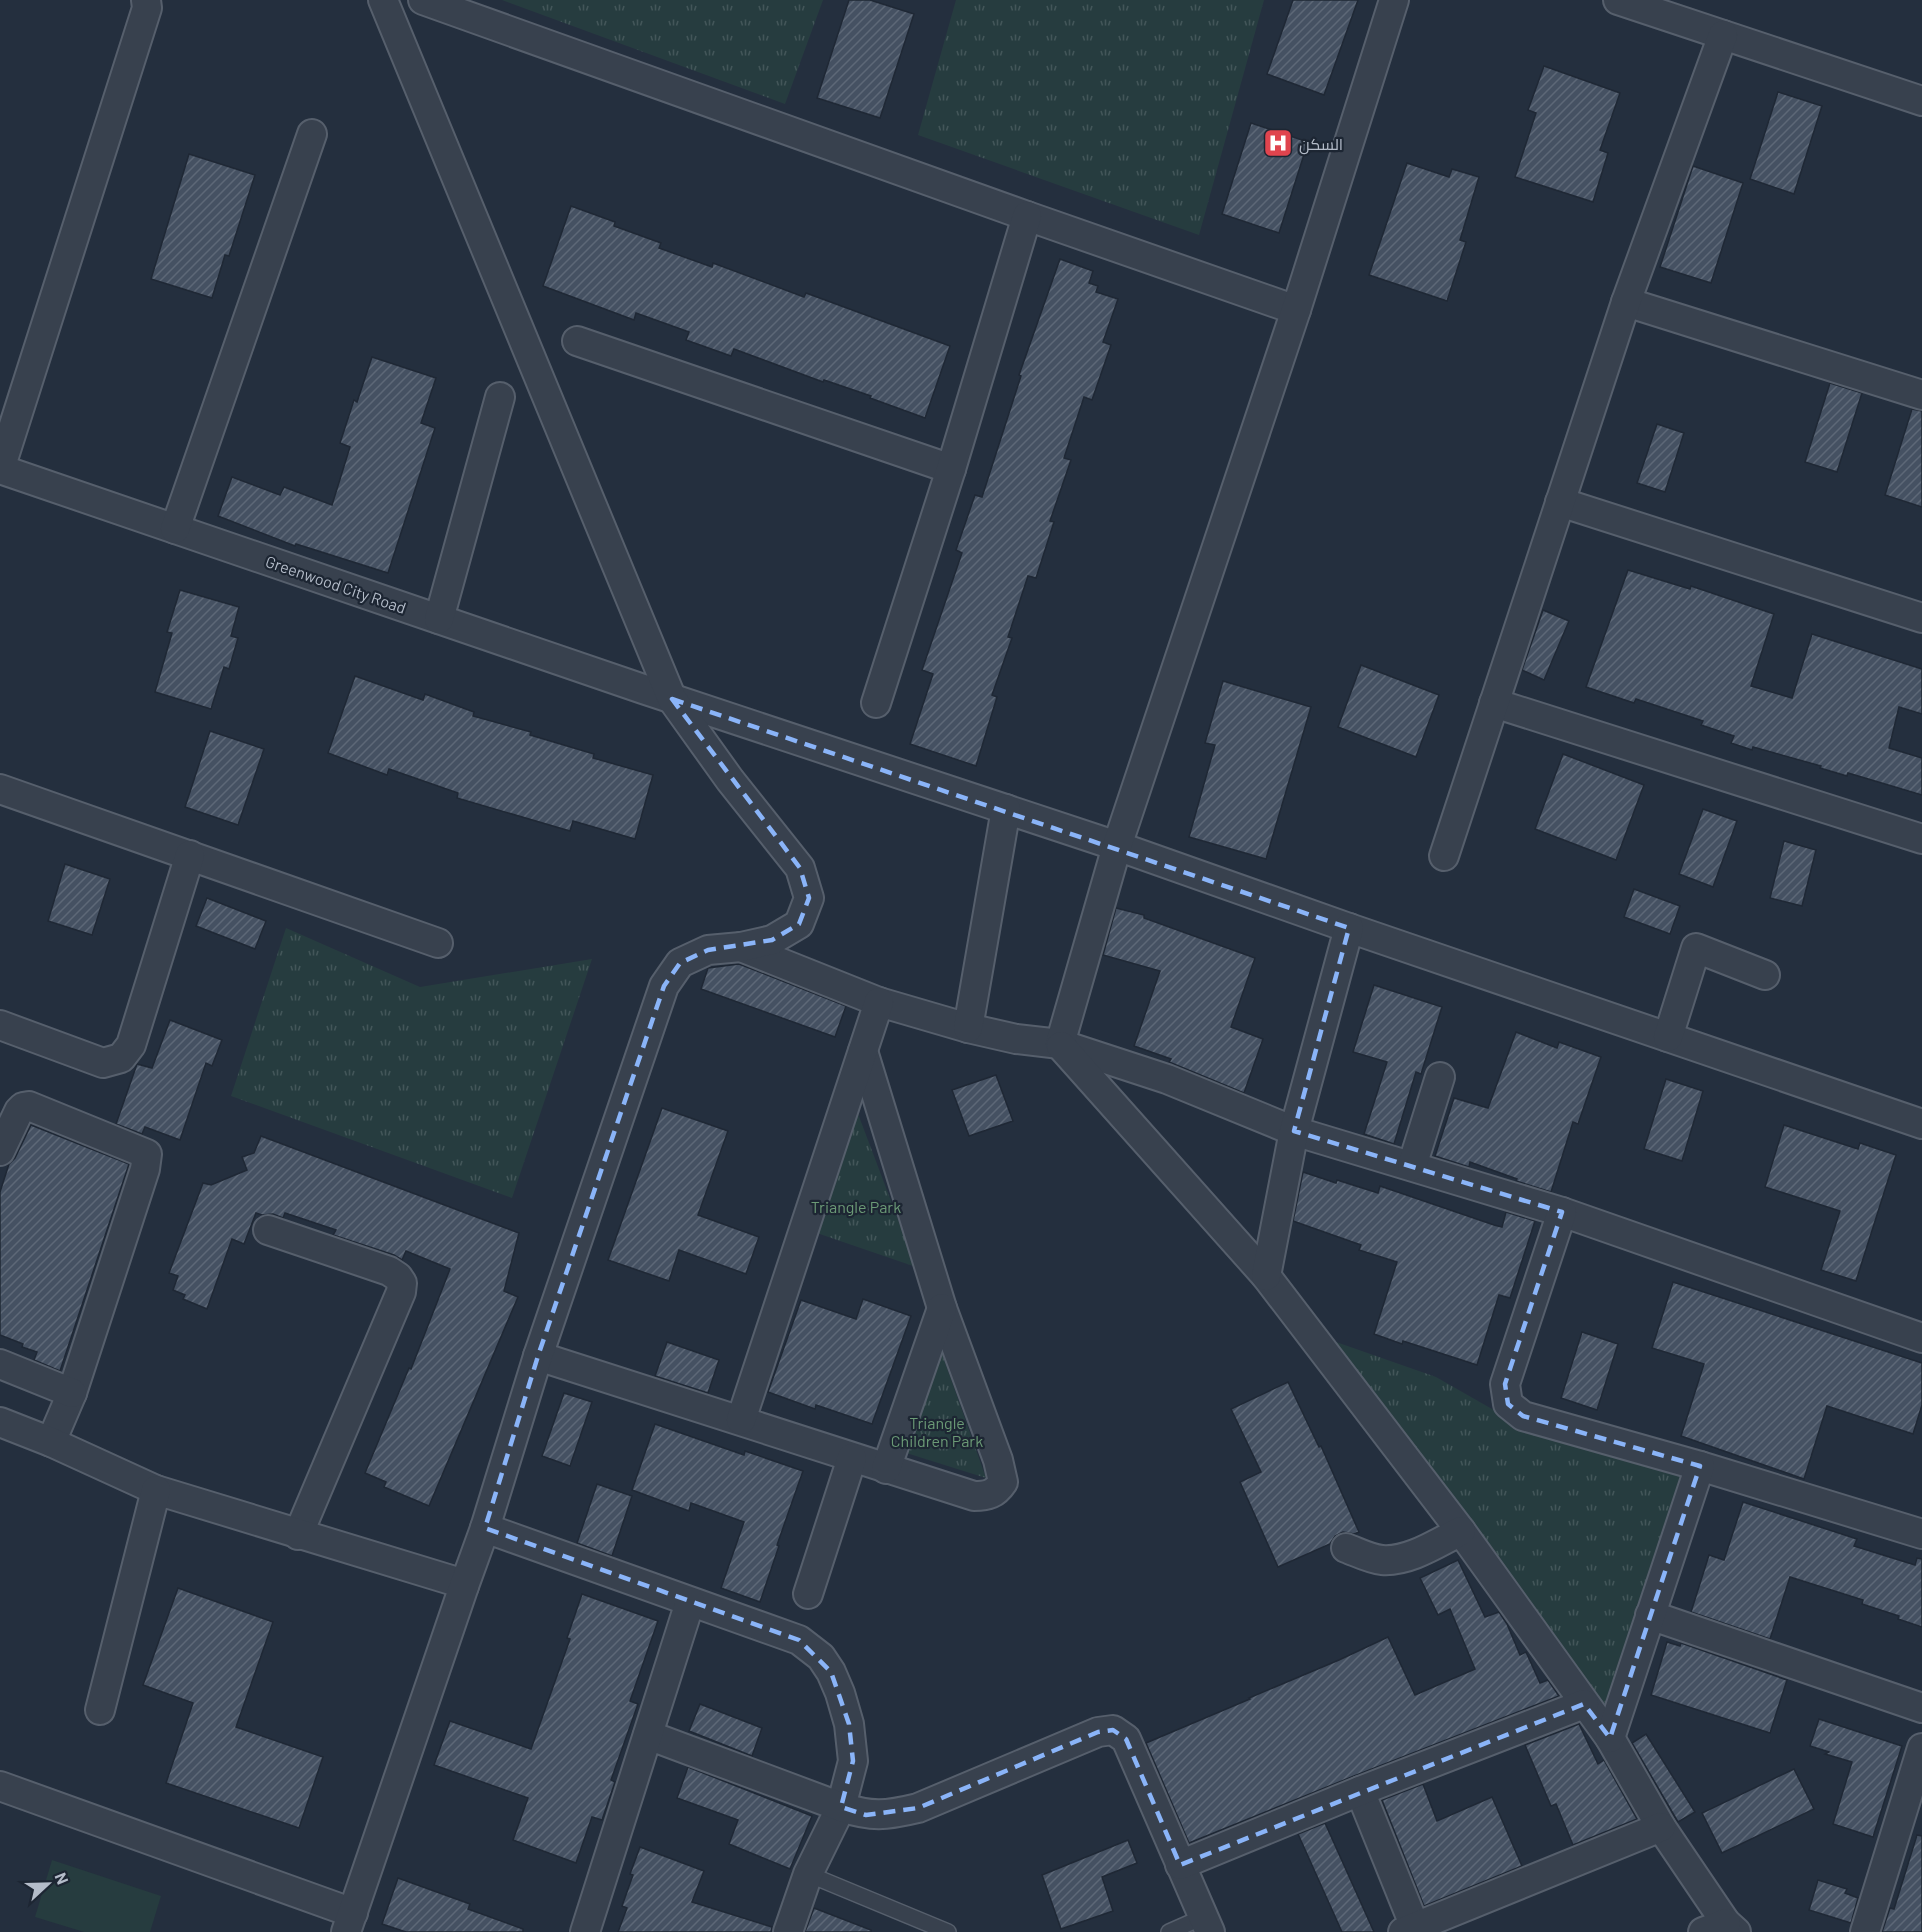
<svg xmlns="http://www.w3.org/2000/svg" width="1922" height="1932" font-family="Barlow,Cairo,sans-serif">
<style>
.grass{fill:url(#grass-tufts)}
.pitch{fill:#263c3f}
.building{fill:url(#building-hatch);stroke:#1f2835;stroke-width:1.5}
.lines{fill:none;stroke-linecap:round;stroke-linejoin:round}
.lane-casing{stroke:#565f6c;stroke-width:18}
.street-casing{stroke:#565f6c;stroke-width:32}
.lane{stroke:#38414e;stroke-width:15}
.street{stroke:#38414e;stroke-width:28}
.marked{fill:none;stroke:#8ab4f8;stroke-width:4.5;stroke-dasharray:12 8;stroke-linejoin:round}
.labels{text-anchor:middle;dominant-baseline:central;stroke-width:4.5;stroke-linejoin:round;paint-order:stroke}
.poi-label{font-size:16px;fill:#b4bcc9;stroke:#1d2633;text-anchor:start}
.street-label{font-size:16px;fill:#b4bcc9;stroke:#1d2633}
.park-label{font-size:16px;fill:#6b9a76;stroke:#1d2633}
</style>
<defs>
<pattern id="grass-tufts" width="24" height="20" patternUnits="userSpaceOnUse" patternTransform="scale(1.5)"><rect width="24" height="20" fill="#263c3f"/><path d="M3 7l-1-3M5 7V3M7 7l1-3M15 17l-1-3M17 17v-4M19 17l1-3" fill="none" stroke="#435659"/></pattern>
<pattern id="building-hatch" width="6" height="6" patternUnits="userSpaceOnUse" patternTransform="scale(1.5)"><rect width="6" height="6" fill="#455162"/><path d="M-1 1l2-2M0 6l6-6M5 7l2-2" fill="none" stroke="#5d6877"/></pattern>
</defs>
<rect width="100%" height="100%" fill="#242f3e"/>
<g class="grass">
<path d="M 502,0 L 823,0 L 785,104 Z"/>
<path d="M 956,0 L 1264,0 L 1199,235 L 918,135 Z"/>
<path d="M 286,928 L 420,987 L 592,959 L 512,1198 L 231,1096 Z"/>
<path d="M 852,1098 L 916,1267 L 811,1231 Z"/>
<path d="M 935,1334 L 986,1478 L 900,1451 Z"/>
<path d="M 1319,1336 L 1436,1377 L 1492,1409 L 1691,1471 L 1609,1721 Z"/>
</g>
<path class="pitch" d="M 52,1860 L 161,1896 L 150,1932 L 84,1932 L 35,1917 Z"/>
<g class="building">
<path d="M 849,0 L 870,0 L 914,14 L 880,118 L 817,98 Z"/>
<path d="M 1293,0 L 1358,0 L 1324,95 L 1267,74 Z"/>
<path d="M 1544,66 L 1620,93 L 1600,150 L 1608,153 L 1593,202 L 1515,177 L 1536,113 L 1528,110 Z"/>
<path d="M 1778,92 L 1822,106 L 1794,194 L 1750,179 Z"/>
<path d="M 1251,123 L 1308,142 L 1279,233 L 1222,214 Z"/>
<path d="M 189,154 L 255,175 L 229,256 L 225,255 L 212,298 L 151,279 Z"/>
<path d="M 1407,163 L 1449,177 L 1452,169 L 1479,177 L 1460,240 L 1466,242 L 1447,301 L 1369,275 Z"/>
<path d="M 1693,166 L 1743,183 L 1711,283 L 1660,267 Z"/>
<path d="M 571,206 L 615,222 L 614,226 L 661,243 L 659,248 L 712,267 L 713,263 L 804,297 L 806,293 L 950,346 L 925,418 L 870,398 L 871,396 L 824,380 L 823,382 L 734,349 L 731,356 L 686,340 L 689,332 L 636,313 L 634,320 L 543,286 Z"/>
<path d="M 1060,259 L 1093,271 L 1089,283 L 1098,286 L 1096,292 L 1118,299 L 1103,342 L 1111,345 L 1092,400 L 1084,397 L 1064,458 L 1071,460 L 1050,521 L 1054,522 L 1036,578 L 1028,576 L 1008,637 L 1012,638 L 992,695 L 997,697 L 976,766 L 910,744 L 933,674 L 922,670 L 962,553 L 956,550 L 975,495 L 982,497 L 1021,376 L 1019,375 Z"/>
<path d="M 372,357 L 436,378 L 421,423 L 435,428 L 388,573 L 296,544 L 295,546 L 218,516 L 232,477 L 280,495 L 284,487 L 332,505 L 350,447 L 340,443 L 354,400 L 357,402 Z"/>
<path d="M 1830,383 L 1862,393 L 1837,472 L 1805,462 Z"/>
<path d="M 1912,409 L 1922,411 L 1922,507 L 1885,495 Z"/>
<path d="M 1657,424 L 1684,433 L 1665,492 L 1637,483 Z"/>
<path d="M 1628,570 L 1690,589 L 1691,586 L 1774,614 L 1751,686 L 1792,698 L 1812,634 L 1922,669 L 1922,714 L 1899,707 L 1889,748 L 1922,758 L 1922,795 L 1848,773 L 1847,776 L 1820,768 L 1821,766 L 1753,747 L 1752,750 L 1731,743 L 1734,736 L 1701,725 L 1703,721 L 1636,699 L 1634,703 L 1586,687 Z"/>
<path d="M 180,590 L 239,607 L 231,636 L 238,638 L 229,669 L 224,667 L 211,709 L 155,692 L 172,633 L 167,632 Z"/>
<path d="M 1543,610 L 1569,621 L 1544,680 L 1522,670 Z"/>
<path d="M 1361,665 L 1439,695 L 1416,757 L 1338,727 Z"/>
<path d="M 355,676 L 423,700 L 425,694 L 474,712 L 473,716 L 531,732 L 530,735 L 594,754 L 593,758 L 653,775 L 635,839 L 573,821 L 570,831 L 457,798 L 458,793 L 389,769 L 387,775 L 328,753 Z"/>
<path d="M 1223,681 L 1311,707 L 1266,859 L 1189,837 L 1215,745 L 1205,743 Z"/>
<path d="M 210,731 L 264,749 L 238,825 L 185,807 Z"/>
<path d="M 1563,754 L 1644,785 L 1616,860 L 1535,829 Z"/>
<path d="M 1703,809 L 1737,821 L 1713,887 L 1679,874 Z"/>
<path d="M 1784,841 L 1816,850 L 1802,906 L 1770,898 Z"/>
<path d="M 65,864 L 110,879 L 92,935 L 48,921 Z"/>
<path d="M 1634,889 L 1680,906 L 1670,934 L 1624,917 Z"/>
<path d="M 207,898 L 266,921 L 255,949 L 196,926 Z"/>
<path d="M 1116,908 L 1144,915 L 1144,918 L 1255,958 L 1231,1027 L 1263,1039 L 1244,1093 L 1169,1062 L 1171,1059 L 1134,1046 L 1160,971 L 1103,955 Z"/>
<path d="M 739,964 L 846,1006 L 835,1037 L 701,989 L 708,968 Z"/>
<path d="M 1374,985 L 1442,1007 L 1421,1074 L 1416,1072 L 1394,1144 L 1364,1134 L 1387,1062 L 1353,1052 Z"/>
<path d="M 170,1020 L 222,1040 L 212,1066 L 206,1063 L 180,1140 L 145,1127 L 142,1134 L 116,1124 L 137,1064 L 152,1068 Z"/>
<path d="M 1516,1032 L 1557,1048 L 1559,1042 L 1601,1057 L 1578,1124 L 1573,1122 L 1551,1192 L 1516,1181 L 1517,1179 L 1470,1162 L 1469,1167 L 1435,1156 L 1454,1098 L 1488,1108 Z"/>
<path d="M 996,1075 L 1013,1121 L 969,1136 L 952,1090 Z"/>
<path d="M 1666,1079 L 1703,1091 L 1682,1161 L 1644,1149 Z"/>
<path d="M 662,1108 L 728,1131 L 698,1215 L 759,1237 L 746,1274 L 679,1250 L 669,1281 L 608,1260 Z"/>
<path d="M 31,1125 L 129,1164 L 60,1371 L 34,1360 L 37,1352 L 22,1347 L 23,1344 L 0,1335 L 0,1192 L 9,1164 L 15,1158 Z"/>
<path d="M 1784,1125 L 1858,1149 L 1860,1143 L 1896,1155 L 1856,1281 L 1821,1270 L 1840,1211 L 1765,1187 Z"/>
<path d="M 261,1136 L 519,1233 L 504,1291 L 518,1297 L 429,1506 L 384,1487 L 386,1482 L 365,1473 L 409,1368 L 411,1369 L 450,1269 L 406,1251 L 402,1260 L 394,1255 L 333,1235 L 336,1230 L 285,1213 L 283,1218 L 273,1214 L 262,1215 L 256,1213 L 244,1244 L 232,1239 L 207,1309 L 183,1299 L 185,1295 L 173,1290 L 178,1276 L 169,1273 L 203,1183 L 211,1185 L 247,1170 L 242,1157 L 254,1153 Z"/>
<path d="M 1303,1172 L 1336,1183 L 1337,1180 L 1378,1193 L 1380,1186 L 1494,1225 L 1502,1227 L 1506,1212 L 1535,1221 L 1510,1298 L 1499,1295 L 1477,1365 L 1403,1341 L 1402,1344 L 1374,1334 L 1397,1262 L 1359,1250 L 1361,1245 L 1293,1221 Z"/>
<path d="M 1673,1282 L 1922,1363 L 1922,1405 L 1913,1434 L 1827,1406 L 1804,1479 L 1681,1436 L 1704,1364 L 1652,1348 Z"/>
<path d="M 863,1299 L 911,1316 L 872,1424 L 816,1405 L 815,1409 L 768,1392 L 801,1300 L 856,1319 Z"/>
<path d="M 1582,1332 L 1618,1344 L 1597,1410 L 1561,1398 Z"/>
<path d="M 667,1342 L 719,1360 L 708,1393 L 655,1376 Z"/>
<path d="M 1288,1382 L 1319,1447 L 1321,1446 L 1359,1532 L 1354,1534 L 1343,1532 L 1335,1536 L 1330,1544 L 1278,1567 L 1240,1482 L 1261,1472 L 1231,1409 Z"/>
<path d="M 564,1393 L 592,1402 L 570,1466 L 542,1456 Z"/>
<path d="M 655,1424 L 744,1455 L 745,1451 L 803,1471 L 777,1545 L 779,1546 L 760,1602 L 721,1588 L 744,1522 L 691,1503 L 689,1511 L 632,1490 Z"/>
<path d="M 597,1484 L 632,1496 L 612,1556 L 577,1543 Z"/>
<path d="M 1743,1502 L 1857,1539 L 1854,1546 L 1915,1565 L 1917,1558 L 1922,1559 L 1922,1627 L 1898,1619 L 1899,1616 L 1862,1604 L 1863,1600 L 1790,1577 L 1770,1639 L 1691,1612 L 1709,1555 L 1724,1560 Z"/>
<path d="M 1458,1560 L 1485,1617 L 1499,1612 L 1507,1624 L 1520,1655 L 1526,1652 L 1540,1683 L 1548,1680 L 1559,1696 L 1354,1776 L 1189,1843 L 1146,1743 L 1250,1699 L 1249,1698 L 1339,1660 L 1388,1637 L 1415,1695 L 1475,1669 L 1450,1609 L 1438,1615 L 1420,1578 Z"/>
<path d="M 178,1588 L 273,1622 L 236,1727 L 323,1757 L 299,1828 L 166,1783 L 193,1703 L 143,1685 Z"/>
<path d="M 582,1594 L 658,1621 L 630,1701 L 638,1704 L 611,1780 L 615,1782 L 602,1820 L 592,1817 L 576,1863 L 513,1840 L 528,1798 L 434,1765 L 450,1721 L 531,1749 L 570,1639 L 567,1638 Z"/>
<path d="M 1667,1642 L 1680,1646 L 1681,1643 L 1787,1680 L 1770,1733 L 1651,1695 Z"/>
<path d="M 700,1704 L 762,1728 L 752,1756 L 689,1731 Z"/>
<path d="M 1819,1719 L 1902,1746 L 1873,1837 L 1833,1824 L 1852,1762 L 1825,1754 L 1829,1752 L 1810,1746 Z"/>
<path d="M 1579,1724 L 1598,1764 L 1604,1760 L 1637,1819 L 1573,1845 L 1556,1804 L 1551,1806 L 1525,1745 Z"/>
<path d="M 1646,1734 L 1695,1812 L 1678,1822 L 1632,1743 Z"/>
<path d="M 688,1767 L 812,1816 L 790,1869 L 729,1844 L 738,1820 L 677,1798 Z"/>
<path d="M 1794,1769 L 1814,1809 L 1722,1853 L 1702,1813 Z"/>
<path d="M 1423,1784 L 1437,1821 L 1492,1797 L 1522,1866 L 1424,1906 L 1382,1800 Z"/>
<path d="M 1325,1823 L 1374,1932 L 1342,1932 L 1298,1834 Z"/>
<path d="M 1917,1835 L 1922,1836 L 1922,1932 L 1882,1932 L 1890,1908 L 1894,1909 Z"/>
<path d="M 1128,1840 L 1137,1863 L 1102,1877 L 1113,1911 L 1061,1929 L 1042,1875 Z"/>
<path d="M 640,1847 L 704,1871 L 692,1902 L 772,1927 L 771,1932 L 618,1932 L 627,1908 L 622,1906 L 633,1875 L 630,1874 Z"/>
<path d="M 398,1878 L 470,1904 L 468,1909 L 523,1929 L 523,1932 L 406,1932 L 382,1924 Z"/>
<path d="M 1818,1880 L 1847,1889 L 1845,1893 L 1858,1898 L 1851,1923 L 1809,1910 Z"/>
<path d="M 814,1908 L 871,1930 L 871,1932 L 805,1932 Z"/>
</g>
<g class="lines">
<g class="lane-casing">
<g id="lane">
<path d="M 808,1874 L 948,1932"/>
<path d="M 1169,1932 L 1203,1917"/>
</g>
</g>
<g class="street-casing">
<g id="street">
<path d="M 146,0 L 147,8 L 0,469 L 643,689 L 1117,846 L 1349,928 L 1922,1124"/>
<path d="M 423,0 L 1027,216 L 1296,310"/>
<path d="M 1618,0 L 1922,101"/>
<path d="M 1626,302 L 1922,395"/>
<path d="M 577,341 L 951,469"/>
<path d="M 1560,502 L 1922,618"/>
<path d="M 175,529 L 312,134"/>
<path d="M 439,619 L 500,397"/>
<path d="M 876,703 L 951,469 L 1027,216"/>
<path d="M 1494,703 L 1922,839"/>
<path d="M 0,789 L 438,943"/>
<path d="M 1444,856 L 1626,302 L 1723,35"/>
<path d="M 741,947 L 879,1002 L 968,1028 L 1016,1039 L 1060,1044 L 1167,1079 L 1294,1131 L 1562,1212 L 1922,1338"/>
<path d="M 0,1025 L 103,1063 L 121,1058 L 131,1045 L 190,855"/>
<path d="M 968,1028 L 1006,809"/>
<path d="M 1668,1037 L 1696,948 L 1765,975"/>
<path d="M 1060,1044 L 1117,846 L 1296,310 L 1394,0"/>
<path d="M 1061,1046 L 1266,1276 L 1461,1531 L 1610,1738 L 1661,1827 L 1726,1923 L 1736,1932"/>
<path d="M 0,1151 L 19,1111 L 23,1107 L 29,1106 L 147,1154 L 145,1169 L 72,1393 L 51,1442"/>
<path d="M 1412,1166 L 1440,1077"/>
<path d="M 1562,1212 L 1505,1384 L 1508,1404 L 1523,1416 L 1700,1466 L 1922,1534"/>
<path d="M 268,1230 L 389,1271 L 398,1277 L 402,1283 L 401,1292 L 298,1535"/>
<path d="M 1266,1276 L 1294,1131 L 1349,928"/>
<path d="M 538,1356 L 974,1496 C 988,1496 995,1494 1003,1482 L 998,1460 L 942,1308 L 863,1051"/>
<path d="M 0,1364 L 72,1393"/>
<path d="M 741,1420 L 879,1002"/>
<path d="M 0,1422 L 51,1442 L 156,1490 L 451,1580 L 464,1586"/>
<path d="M 886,1469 L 942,1308"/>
<path d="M 485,1528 L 799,1640 L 821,1657 L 831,1672 L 840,1693 L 849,1724 L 853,1761 L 841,1807 L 808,1874 L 788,1932"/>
<path d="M 1346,1548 C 1357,1552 1370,1559 1382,1560 C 1409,1562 1437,1543 1461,1531"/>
<path d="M 808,1594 L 852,1458"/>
<path d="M 1650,1615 L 1922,1708"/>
<path d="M 100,1710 L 156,1490"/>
<path d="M 648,1735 L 841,1807 C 872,1817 885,1816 918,1808 L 1098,1732 L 1113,1730 L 1126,1739 L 1210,1932"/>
<path d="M 1610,1738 L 1700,1466"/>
<path d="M 0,1786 L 353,1913"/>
<path d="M 1360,1791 L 1415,1927"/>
<path d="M 1180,1865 L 1360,1791 L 1584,1704"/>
<path d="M 346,1932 L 464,1586 L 485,1528 L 538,1356 L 664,986 L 680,963 L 708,950 L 741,947 L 772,940 L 799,924 L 809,898 L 800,868 L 730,780 L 672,699 L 383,0"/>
<path d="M 585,1932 L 690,1602"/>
<path d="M 1403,1932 L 1661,1827"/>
<path d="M 1703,1932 L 1726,1923"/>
<path d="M 1865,1932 L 1922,1748"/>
</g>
</g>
<use href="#lane" class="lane"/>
<use href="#street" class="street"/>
</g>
<path class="marked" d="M 672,699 L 1349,928 L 1294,1131 L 1562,1212 L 1505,1384 L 1508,1404 L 1523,1416 L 1700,1466 L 1610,1738 L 1584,1704 L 1180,1865 L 1126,1739 L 1113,1730 L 1098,1732 L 918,1808 L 866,1815 L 841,1807 L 853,1761 L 849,1724 L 831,1672 L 799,1640 L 485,1528 L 538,1356 L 664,986 L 680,963 L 708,950 L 772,940 L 799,924 L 809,898 L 800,868 Z"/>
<defs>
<g id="hospital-square" transform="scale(1.5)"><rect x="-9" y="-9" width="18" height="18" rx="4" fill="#e0444e" stroke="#1d2633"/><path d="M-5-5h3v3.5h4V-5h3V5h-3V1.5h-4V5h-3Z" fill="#fff"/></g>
</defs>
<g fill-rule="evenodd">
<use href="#hospital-square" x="1278" y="143"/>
</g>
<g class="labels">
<g class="poi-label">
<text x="1299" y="143">السكن</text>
</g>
<g class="street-label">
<text transform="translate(336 584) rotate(19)">Greenwood City Road</text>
</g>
<g class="park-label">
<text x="856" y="1206">Triangle Park</text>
<text x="937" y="1422">Triangle<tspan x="937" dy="18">Children Park</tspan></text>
</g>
</g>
<g transform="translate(48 1884) rotate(68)" stroke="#1d2633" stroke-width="4.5" paint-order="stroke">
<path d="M0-4.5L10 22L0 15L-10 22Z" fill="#b4bcc9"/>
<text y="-9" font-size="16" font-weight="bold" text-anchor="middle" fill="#b4bcc9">N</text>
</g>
</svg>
